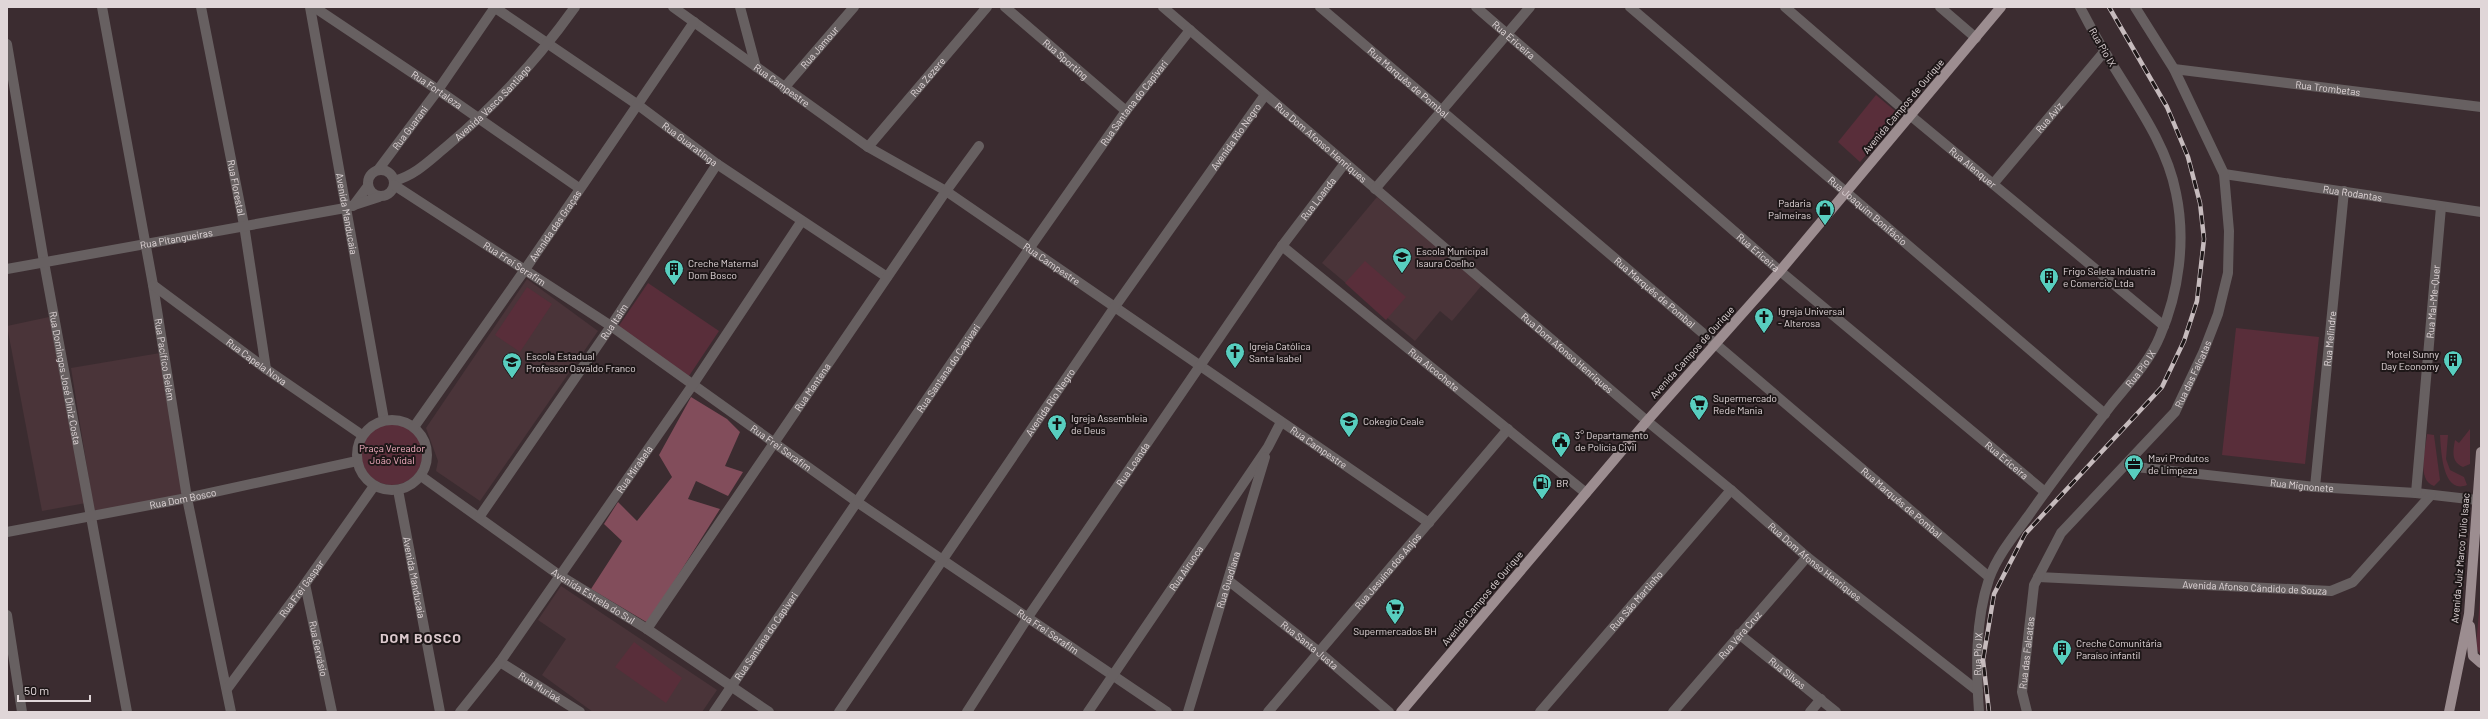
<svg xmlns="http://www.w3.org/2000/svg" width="2488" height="719" font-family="Barlow,sans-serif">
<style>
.built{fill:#4a3439}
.green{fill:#592e3a}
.forest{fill:#824d5b}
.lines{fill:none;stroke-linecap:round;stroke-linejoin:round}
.minor{stroke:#676061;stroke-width:10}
.major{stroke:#9c8d90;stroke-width:10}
.rail-casing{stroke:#c6bbbd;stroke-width:4.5}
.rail{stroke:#1e1718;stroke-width:3;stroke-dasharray:9;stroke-linecap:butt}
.labels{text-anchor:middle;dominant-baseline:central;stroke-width:4;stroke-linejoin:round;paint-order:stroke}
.street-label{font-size:10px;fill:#e0d6d8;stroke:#1e1718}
.poi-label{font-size:10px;fill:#e0d6d8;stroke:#1e1718;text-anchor:start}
.park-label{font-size:10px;fill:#f8b3c5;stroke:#1e1718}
.district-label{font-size:14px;font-weight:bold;letter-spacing:1px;fill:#dbc8cc;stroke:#1e1718}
</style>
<rect width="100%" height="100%" fill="#3b2c30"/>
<g class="built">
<path d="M 1377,197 L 1482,285 L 1452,321 L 1440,311 L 1415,341 L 1322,263 Z"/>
<path d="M 527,279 L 598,331 L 480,501 L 436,471 L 438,461 L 426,428 Z"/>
<path d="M 49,317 L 86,503 L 42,511 L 7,326 Z"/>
<path d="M 160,353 L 183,496 L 94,511 L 71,368 Z"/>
<path d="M 561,586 L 717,690 L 702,712 L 593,712 L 542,675 L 566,639 L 538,620 Z"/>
</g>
<g class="green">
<path d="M 1876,95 L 1900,115 L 1860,162 L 1838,142 Z"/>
<path d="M 1365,261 L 1406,297 L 1386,320 L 1345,283 Z"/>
<path d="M 648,283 L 719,331 L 689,376 L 618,327 Z"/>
<path d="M 527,287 L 552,304 L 520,352 L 495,335 Z"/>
<path d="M 2236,328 L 2319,337 L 2305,464 L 2222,455 Z"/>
<circle cx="392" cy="454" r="31"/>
<path d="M 2470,429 L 2470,464 L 2463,467 C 2451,462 2453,451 2455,440 L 2459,443 Z"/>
<path d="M 2427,434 L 2434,435 L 2440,480 L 2434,486 C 2416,480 2426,448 2427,434 Z"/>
<path d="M 2440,435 L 2448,435 L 2446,459 L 2450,470 L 2464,477 L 2467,485 C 2442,495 2441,449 2440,435 Z"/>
<path d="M 2481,587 L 2481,656 L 2476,647 Z"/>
<path d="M 634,642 L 682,678 L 666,703 L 615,667 Z"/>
</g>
<path class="forest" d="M 691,397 L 727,419 L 740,432 L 725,466 L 743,472 L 728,496 L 696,481 L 688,499 L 720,509 L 648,623 L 591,589 L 622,541 L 604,524 L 618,502 L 637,521 L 672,477 L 659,455 Z"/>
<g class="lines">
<g class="minor">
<path id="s1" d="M 102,7 L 153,285 L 187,498 L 231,712"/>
<path id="s2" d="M 201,7 L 244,225 L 266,369"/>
<path id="s3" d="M 310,7 L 384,420"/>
<path id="s4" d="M 314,7 L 438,90 L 579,188"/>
<path id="s5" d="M 494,7 L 638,105 L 717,164 L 887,277"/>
<path id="s6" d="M 673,7 L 868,147 L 946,191 L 1429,523"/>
<path d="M 740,7 L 756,67"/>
<path id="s7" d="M 1005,7 L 1126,111"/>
<path id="s8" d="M 1163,7 L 1647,421 L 1731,490 L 1807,557 L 1978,691"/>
<path id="s9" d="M 1320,7 L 1989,577"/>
<path id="s10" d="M 1476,7 L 1780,271 L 2045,492"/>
<path id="s11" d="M 1630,7 L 2105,414"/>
<path id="s12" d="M 1785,7 L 1911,116 L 2164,326"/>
<path d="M 1940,7 L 1976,38"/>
<path id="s13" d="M 7,44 L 44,262 L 127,712"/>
<path id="s14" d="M 2174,69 L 2481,107"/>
<path id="s15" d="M 784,88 L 854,7"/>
<path id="s16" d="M 868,147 L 987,7"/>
<circle cx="381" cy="183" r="13"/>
<path id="s17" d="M 378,170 L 438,90 L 495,7"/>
<path id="s18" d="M 2224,174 L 2481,212"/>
<path id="s19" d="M 394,181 C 416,175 430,160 447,146 C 496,105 538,59 575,7"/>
<path id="s20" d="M 1993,184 L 2104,52"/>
<path id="s21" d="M 394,185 L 611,326 L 857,502 L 1167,712"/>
<path d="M 1375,189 L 1530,7"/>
<path d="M 353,206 L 368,186"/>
<path id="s22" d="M 1282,246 L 1586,493"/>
<path id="s23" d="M 7,269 L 345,208 L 379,197"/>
<path id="s24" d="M 153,285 L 266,369 L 362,435"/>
<circle cx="392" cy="455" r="35"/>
<path id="s25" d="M 414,427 L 524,271 L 694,22"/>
<path id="s26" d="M 2127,466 L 2315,487 L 2416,493 L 2477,500"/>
<path id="s27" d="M 421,476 L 559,575 L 647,629 L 769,712"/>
<path id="s28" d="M 2315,487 L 2344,191"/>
<path id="s29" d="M 398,490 L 440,712"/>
<path id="s30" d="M 2416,493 L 2441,207"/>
<path id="s31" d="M 480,516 L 611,326 L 717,164"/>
<path id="s32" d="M 7,532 L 187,498 L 357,461"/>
<path id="s33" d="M 2038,577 L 2331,591 L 2353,582 L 2431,495"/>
<path id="s34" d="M 1229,581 L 1319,652 L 1389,712"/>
<path id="s35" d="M 305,584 L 332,712"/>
<path d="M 7,615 L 22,712"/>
<path id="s36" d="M 647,629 L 946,191 L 979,146"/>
<path id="s37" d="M 1739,634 L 1836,712"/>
<path id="s38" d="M 500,662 L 580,712"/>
<path id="s39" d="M 227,689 L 305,584 L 374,486"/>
<path id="s40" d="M 460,712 L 500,662 L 694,383 L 801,222"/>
<path id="s41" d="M 714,712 L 1029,249 L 1126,111 L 1190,30"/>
<path id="s42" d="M 839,712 L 1114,308 L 1265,95"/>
<path id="s43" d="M 967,712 L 1028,617 L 1282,246 L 1345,163"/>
<path id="s44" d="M 1088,712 L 1268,447 L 1281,422"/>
<path id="s45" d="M 1188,712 L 1265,457"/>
<path id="s46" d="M 1268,712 L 1508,429"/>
<path id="s47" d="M 1540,712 L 1731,490"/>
<path id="s48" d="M 1673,712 L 1807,557"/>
<path d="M 1810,712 L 1821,699"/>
<path id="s49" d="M 1979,712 C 1976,668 1975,621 1989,579 C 1997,556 2015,534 2029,515 C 2055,477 2084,441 2112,404 C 2129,383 2150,361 2160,336 C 2179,292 2186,240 2176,193 C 2166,141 2131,97 2105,52 C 2096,38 2088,22 2080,7"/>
<path id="s50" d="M 2027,712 L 2022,692 L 2034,585 L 2061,533 L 2175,412 L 2203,353 L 2218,314 L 2228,273 L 2229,231 L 2224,174 L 2174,69 L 2135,7"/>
</g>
<g class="major">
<path d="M 2470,626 L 2473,656 L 2481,663"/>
<path d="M 1401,712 L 1647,421 L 1780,271 L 2001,7"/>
<path d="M 2449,712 L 2469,614 L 2481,452"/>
</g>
<g class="rail-casing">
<path id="rail" d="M 1989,712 L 1983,660 L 1994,594 L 2025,534 L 2162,387 L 2184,341 L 2197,301 L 2204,239 L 2200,203 L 2188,157 L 2167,107 L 2109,7"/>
</g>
<use href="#rail" class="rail"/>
</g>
<defs>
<g id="shop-pin" transform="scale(1)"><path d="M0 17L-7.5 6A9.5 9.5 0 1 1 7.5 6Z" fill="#58cebf" stroke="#1e1718"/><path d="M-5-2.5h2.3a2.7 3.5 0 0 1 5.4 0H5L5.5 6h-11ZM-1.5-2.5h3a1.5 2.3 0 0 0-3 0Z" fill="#111"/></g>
<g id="school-pin" transform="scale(1)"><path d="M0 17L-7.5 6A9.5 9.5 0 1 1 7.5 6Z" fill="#58cebf" stroke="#1e1718"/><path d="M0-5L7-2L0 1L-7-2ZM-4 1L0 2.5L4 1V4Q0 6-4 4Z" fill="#111"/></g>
<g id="building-pin" transform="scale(1)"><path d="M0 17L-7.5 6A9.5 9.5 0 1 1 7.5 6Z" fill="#58cebf" stroke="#1e1718"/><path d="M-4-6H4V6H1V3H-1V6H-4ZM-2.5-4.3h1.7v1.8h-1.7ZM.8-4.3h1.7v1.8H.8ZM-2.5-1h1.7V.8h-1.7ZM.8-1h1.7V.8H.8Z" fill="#111"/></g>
<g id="church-pin" transform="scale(1)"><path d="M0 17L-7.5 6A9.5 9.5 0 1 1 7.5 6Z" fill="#58cebf" stroke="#1e1718"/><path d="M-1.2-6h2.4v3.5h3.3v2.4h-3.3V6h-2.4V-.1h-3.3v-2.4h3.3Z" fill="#111"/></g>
<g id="supermarket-pin" transform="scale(1)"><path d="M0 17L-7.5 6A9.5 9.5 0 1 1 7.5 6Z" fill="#58cebf" stroke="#1e1718"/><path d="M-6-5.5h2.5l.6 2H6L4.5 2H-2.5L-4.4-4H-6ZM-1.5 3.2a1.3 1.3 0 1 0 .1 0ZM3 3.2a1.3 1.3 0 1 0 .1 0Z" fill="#111"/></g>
<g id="civic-pin" transform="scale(1)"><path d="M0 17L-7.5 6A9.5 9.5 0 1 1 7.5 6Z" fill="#58cebf" stroke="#1e1718"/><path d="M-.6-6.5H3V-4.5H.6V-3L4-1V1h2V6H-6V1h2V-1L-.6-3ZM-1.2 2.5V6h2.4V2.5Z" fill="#111"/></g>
<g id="office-pin" transform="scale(1)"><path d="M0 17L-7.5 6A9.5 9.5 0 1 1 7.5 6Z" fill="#58cebf" stroke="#1e1718"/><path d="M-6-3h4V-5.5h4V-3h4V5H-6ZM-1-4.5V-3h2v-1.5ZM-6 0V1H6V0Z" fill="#111"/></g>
<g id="fuel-pin" transform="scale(1)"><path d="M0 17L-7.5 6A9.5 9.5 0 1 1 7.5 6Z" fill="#58cebf" stroke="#1e1718"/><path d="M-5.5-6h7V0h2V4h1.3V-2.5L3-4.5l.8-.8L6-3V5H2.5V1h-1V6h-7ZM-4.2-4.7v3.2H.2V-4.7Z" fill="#111"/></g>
</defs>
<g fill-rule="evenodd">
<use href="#shop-pin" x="1825" y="209"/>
<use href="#school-pin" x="1402" y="257"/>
<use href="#building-pin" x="674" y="269"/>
<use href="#building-pin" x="2049" y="277"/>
<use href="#church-pin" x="1764" y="317"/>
<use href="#church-pin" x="1235" y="352"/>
<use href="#building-pin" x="2453" y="360"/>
<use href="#school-pin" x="512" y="362"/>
<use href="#supermarket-pin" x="1699" y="404"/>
<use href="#school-pin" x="1349" y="421"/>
<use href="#church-pin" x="1057" y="424"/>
<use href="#civic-pin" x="1561" y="441"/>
<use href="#office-pin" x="2134" y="464"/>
<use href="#fuel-pin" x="1542" y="483"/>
<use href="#supermarket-pin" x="1395" y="608"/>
<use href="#building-pin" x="2062" y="649"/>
</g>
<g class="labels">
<g class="street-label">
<text stroke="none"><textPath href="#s10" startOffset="50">Rua Ericeira</textPath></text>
<text transform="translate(2103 47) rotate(60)">Rua Pio IX</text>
<text stroke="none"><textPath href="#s15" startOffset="54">Rua Jamour</textPath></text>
<text stroke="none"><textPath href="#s7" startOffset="80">Rua Sporting</textPath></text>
<text stroke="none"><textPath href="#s16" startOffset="92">Rua Zezere</textPath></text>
<text stroke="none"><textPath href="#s9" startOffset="116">Rua Marquês de Pombal</textPath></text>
<text stroke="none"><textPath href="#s6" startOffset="134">Rua Campestre</textPath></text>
<text stroke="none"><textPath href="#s14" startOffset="155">Rua Trombetas</textPath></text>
<text stroke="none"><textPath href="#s4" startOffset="148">Rua Fortaleza</textPath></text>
<text stroke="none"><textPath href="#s19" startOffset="127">Avenida Vasco Santiago</textPath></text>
<text stroke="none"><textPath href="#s41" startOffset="740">Rua Santana do Capivari</textPath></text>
<text transform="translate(1903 106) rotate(-50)">Avenida Campos de Ourique</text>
<text stroke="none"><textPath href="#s20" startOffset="87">Rua Aviz</textPath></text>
<text stroke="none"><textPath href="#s17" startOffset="53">Rua Guarani</textPath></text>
<text stroke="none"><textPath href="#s42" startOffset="699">Avenida Rio Negro</textPath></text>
<text stroke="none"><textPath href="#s8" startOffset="208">Rua Dom Afonso Henriques</textPath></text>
<text stroke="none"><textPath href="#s5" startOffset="239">Rua Guaratinga</textPath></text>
<text stroke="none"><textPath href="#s12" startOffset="247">Rua Alenquer</textPath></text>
<text stroke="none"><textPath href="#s2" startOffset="184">Rua Florestal</textPath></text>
<text stroke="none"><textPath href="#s18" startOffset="130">Rua Rodantas</textPath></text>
<text stroke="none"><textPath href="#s43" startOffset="622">Rua Loanda</textPath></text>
<text stroke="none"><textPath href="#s11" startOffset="313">Rua Joaquim Bonifácio</textPath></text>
<text stroke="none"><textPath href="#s3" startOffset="210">Avenida Manducaia</textPath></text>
<text stroke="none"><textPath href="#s25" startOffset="246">Avenida das Graças</textPath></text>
<text stroke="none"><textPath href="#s23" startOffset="172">Rua Pitangueiras</textPath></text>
<text stroke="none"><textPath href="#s10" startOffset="374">Rua Ericeira</textPath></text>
<text stroke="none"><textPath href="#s21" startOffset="144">Rua Frei Serafim</textPath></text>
<text stroke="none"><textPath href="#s6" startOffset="458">Rua Campestre</textPath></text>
<text stroke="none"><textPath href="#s9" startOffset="440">Rua Marquês de Pombal</textPath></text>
<text stroke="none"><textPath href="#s30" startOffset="192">Rua Mal-Me-Quer</textPath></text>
<text stroke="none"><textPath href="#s31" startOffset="236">Rua Itaim</textPath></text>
<text stroke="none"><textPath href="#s28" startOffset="149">Rua Melindre</textPath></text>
<text transform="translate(1692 352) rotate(-48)">Avenida Campos de Ourique</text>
<text stroke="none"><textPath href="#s8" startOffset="532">Rua Dom Afonso Henriques</textPath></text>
<text stroke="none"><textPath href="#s1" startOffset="358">Rua Pacífico Belém</textPath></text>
<text stroke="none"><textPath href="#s24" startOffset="129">Rua Capela Nova</textPath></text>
<text stroke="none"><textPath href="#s41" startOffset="416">Rua Santana do Capivari</textPath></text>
<text stroke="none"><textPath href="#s49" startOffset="394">Rua Pio IX</textPath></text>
<text stroke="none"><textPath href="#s22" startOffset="196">Rua Alcochete</textPath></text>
<text stroke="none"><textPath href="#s50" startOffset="395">Rua das Falcatas</textPath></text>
<text stroke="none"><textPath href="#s13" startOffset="339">Rua Domingos José Diniz Costa</textPath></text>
<text stroke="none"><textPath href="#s36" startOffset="293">Rua Mantena</textPath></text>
<text stroke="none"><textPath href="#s42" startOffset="375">Avenida Rio Negro</textPath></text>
<text stroke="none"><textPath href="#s21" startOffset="468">Rua Frei Serafim</textPath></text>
<text stroke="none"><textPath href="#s6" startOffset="782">Rua Campestre</textPath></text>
<text stroke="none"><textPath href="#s10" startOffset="698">Rua Ericeira</textPath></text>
<text stroke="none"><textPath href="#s43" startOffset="298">Rua Loanda</textPath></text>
<text stroke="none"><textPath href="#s40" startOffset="299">Rua Mirabela</textPath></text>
<text stroke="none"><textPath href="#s26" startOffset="176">Rua Mignonete</textPath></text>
<text stroke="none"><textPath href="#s32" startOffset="179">Rua Dom Bosco</textPath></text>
<text stroke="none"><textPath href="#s9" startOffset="764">Rua Marquês de Pombal</textPath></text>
<text transform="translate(2460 558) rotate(-85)">Avenida Juiz Marco Túlio Isaac</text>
<text stroke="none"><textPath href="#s8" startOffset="856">Rua Dom Afonso Henriques</textPath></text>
<text stroke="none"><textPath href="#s44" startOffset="174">Rua Airuoca</textPath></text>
<text stroke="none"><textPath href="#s46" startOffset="185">Rua Jesuína dos Anjos</textPath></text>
<text stroke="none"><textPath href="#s29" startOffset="89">Avenida Manducaia</textPath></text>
<text stroke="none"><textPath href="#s45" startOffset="138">Rua Guadiana</textPath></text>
<text stroke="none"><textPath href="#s33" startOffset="217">Avenida Afonso Cândido de Souza</textPath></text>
<text stroke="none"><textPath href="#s39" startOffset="125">Rua Frei Gaspar</textPath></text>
<text stroke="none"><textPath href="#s27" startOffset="210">Avenida Estrela do Sul</textPath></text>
<text transform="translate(1482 598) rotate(-50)">Avenida Campos de Ourique</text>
<text stroke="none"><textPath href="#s47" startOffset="147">Rua São Martinho</textPath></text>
<text stroke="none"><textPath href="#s21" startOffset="792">Rua Frei Serafim</textPath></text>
<text stroke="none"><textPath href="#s48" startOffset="102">Rua Vera Cruz</textPath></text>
<text stroke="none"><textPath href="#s41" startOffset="92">Rua Santana do Capivari</textPath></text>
<text stroke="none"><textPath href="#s34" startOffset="103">Rua Santa Justa</textPath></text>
<text stroke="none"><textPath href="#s35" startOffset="66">Rua Gervásio</textPath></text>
<text stroke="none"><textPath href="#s50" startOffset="60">Rua das Falcatas</textPath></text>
<text stroke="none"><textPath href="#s49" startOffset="58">Rua Pio IX</textPath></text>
<text stroke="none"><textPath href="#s37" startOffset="62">Rua Silves</textPath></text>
<text stroke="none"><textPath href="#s38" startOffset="47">Rua Muriaé</textPath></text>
</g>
<g class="poi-label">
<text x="1811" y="203" text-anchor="end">Padaria<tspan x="1811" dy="12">Palmeiras</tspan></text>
<text x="1416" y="251">Escola Municipal<tspan x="1416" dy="12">Isaura Coelho</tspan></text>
<text x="688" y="263">Creche Maternal<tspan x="688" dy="12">Dom Bosco</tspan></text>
<text x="2063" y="271">Frigo Seleta Industria<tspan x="2063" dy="12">e Comercio Ltda</tspan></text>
<text x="1778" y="311">Igreja Universal<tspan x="1778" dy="12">- Alterosa</tspan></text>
<text x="1249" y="346">Igreja Católica<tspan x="1249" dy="12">Santa Isabel</tspan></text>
<text x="2439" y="354" text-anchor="end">Motel Sunny<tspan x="2439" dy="12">Day Economy</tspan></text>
<text x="526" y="356">Escola Estadual<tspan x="526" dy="12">Professor Osvaldo Franco</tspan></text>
<text x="1713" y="398">Supermercado<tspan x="1713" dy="12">Rede Mania</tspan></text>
<text x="1071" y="418">Igreja Assembleia<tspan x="1071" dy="12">de Deus</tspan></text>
<text x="1363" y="421">Cokegio Ceale</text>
<text x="1575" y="435">3° Departamento<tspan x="1575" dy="12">de Polícia Civil</tspan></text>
<text x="2148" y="458">Mavi Produtos<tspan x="2148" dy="12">de Limpeza</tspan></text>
<text x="1556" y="483">BR</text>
<text x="1395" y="631" text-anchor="middle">Supermercados BH</text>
<text x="2076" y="643">Creche Comunitária<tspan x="2076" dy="12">Paraíso infantil</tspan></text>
</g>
<g class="park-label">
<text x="392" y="448">Praça Vereador<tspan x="392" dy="12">João Vidal</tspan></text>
</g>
<g class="district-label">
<text x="421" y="637">DOM BOSCO</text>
</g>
</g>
<rect width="2488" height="719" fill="none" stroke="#e0d6d8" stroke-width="16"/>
<path d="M18 695v6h72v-6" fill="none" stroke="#e0d6d8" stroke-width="2"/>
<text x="24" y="695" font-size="12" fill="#e0d6d8" stroke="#1e1718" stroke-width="3" paint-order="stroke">50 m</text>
</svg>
